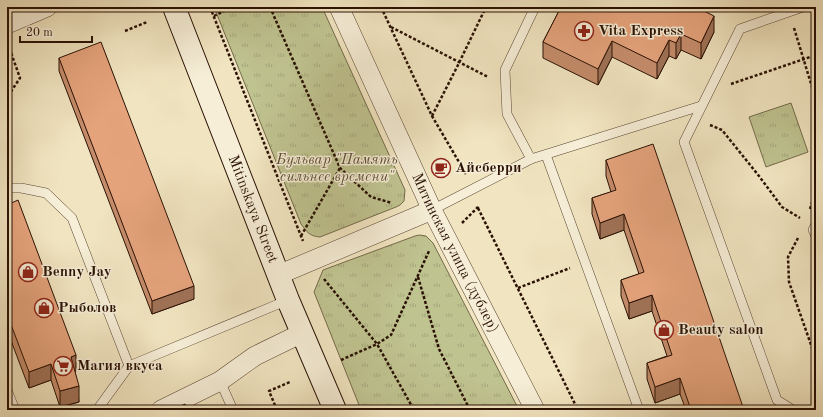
<svg xmlns="http://www.w3.org/2000/svg" width="823" height="417" font-family="'Old Standard TT',serif">
<style>
.park{fill:url(#park-tufts);stroke:#746a4a}
.lines{fill:none;stroke-linecap:round;stroke-linejoin:round}
.service-casing{stroke:#5c4633;stroke-width:10}
.minor-casing{stroke:#5c4633;stroke-width:20}
.secondary-casing{stroke:#2a1104;stroke-width:24}
.path{stroke:#2a1104;stroke-width:2.5;stroke-dasharray:3 2;stroke-linecap:butt}
.service{stroke:#f6eed7;stroke-width:9}
.minor{stroke:#f6eed7;stroke-width:19}
.secondary{stroke:#f6eed7;stroke-width:22}
.wall{fill:#c58c6b;stroke:#2a1104}
.shaded-wall{fill:#a07257;stroke:#2a1104}
.building{fill:#e5a37c;stroke:#2a1104}
.labels{text-anchor:middle;dominant-baseline:central;stroke-width:3;stroke-linejoin:round;paint-order:stroke}
.poi-label{font-size:15px;font-weight:bold;fill:#2a1104;stroke:#f6eed7;text-anchor:start}
.park-label{font-size:15px;font-style:italic;fill:#5e4f35;stroke:#f6eed7}
.street-label{font-size:15px;fill:#2a1104;stroke:#f6eed7}
</style>
<defs>
<pattern id="park-tufts" width="24" height="20" patternUnits="userSpaceOnUse"><rect width="24" height="20" fill="#bfc390"/><path d="M3 7l-1-3M5 7V3M7 7l1-3M15 17l-1-3M17 17v-4M19 17l1-3" fill="none" stroke="#a4a67b"/></pattern>
</defs>
<rect width="100%" height="100%" fill="#f1e5c1"/>
<filter id="stains"><feTurbulence type="fractalNoise" baseFrequency=".005" numOctaves="4"/><feColorMatrix values="0 0 0 0 .2 0 0 0 0 .09 0 0 0 0 .02 0 0 0 .5 -.17"/></filter>
<radialGradient id="worn" r=".72"><stop offset=".6" stop-color="#630" stop-opacity="0"/><stop offset="1" stop-color="#630" stop-opacity=".3"/></radialGradient>
<g class="park">
<path d="M 214,7 L 322,7 L 405,190 L 404,201 L 400,205 L 396,207 L 320,237 C 309,236 307,232 301,224 Z"/>
<path d="M 791,103 L 808,152 L 766,167 L 749,117 Z"/>
<path d="M 419,235 L 426,236 L 433,243 L 519,410 L 361,410 L 314,292 L 323,270 L 415,236 Z"/>
</g>
<g class="lines">
<g class="service-casing">
<g id="service">
<path d="M 546,155 L 639,410"/>
<path d="M 531,159 L 507,114 L 505,70 L 535,7"/>
<path d="M 7,188 L 21,188 L 46,193 L 72,218 L 129,366 L 288,300"/>
<path d="M 432,210 L 531,159 L 701,106"/>
<path d="M 816,224 L 813,230 L 816,236"/>
<path d="M 220,381 L 233,410"/>
<path d="M 7,390 L 15,410"/>
<path d="M 97,410 L 129,366"/>
<path d="M 793,410 L 777,400 L 684,142 L 740,29 L 803,7"/>
</g>
</g>
<g class="minor-casing">
<g id="minor">
<path id="s1" d="M 339,7 L 432,210 L 535,410"/>
<path d="M 7,24 L 47,7"/>
<path d="M 278,275 L 432,210"/>
<path d="M 161,410 L 220,381 L 255,356 L 302,333"/>
</g>
</g>
<g class="secondary-casing">
<g id="secondary">
<path id="s2" d="M 174,7 L 288,300 L 335,410"/>
</g>
</g>
<g class="path">
<path d="M 210,7 L 301,236 L 303,241"/>
<path d="M 270,7 L 340,168 L 371,197 L 392,203"/>
<path d="M 381,7 L 432,116 L 466,174"/>
<path d="M 214,16 L 232,7"/>
<path d="M 391,27 L 488,77"/>
<path d="M 794,28 L 816,100"/>
<path d="M 125,31 L 147,22"/>
<path d="M 731,84 L 816,55"/>
<path d="M 8,96 L 20,78 L 9,47"/>
<path d="M 432,116 L 459,63 L 486,7"/>
<path d="M 710,125 L 722,130 L 759,176 L 782,207 L 800,218"/>
<path d="M 478,208 L 578,410"/>
<path d="M 810,209 L 816,190 L 816,184"/>
<path d="M 462,223 L 478,207 L 478,205"/>
<path d="M 301,236 L 340,168"/>
<path d="M 798,238 L 788,257 L 789,282 L 816,359"/>
<path d="M 418,277 L 439,349 L 470,410"/>
<path d="M 324,279 L 377,344 L 414,410"/>
<path d="M 518,288 L 570,268"/>
<path d="M 341,360 L 377,344 L 391,335 L 429,251"/>
<path d="M 277,410 L 269,391 L 290,382"/>
</g>
<use href="#service" class="service"/>
<use href="#minor" class="minor"/>
<use href="#secondary" class="secondary"/>
</g>
<g class="wall">
<path d="M 561,7 L 703,7 L 701,10 L 714,32 L 701,59 L 681,50 L 676,59 L 669,56 L 657,79 L 612,57 L 598,85 L 543,58 L 543,42 Z"/>
<path d="M 59,58 L 194,299 L 152,314 L 59,71 Z"/>
<path d="M 606,160 L 744,410 L 686,410 L 680,394 L 655,403 L 647,379 L 647,363 L 667,356 L 652,311 L 629,319 L 621,296 L 621,280 L 639,274 L 624,230 L 600,239 L 592,214 L 592,198 L 611,192 L 606,176 Z"/>
<path d="M 7,205 L 76,371 L 75,371 L 79,402 L 60,407 L 51,380 L 29,388 L 7,330 Z"/>
</g>
<g class="shaded-wall">
<path d="M 695,7 L 703,7 L 695,23 Z"/>
<path d="M 714,16 L 714,32 L 701,59 L 701,43 Z"/>
<path d="M 681,34 L 681,50 L 676,59 L 676,43 Z"/>
<path d="M 669,40 L 669,56 L 657,79 L 657,63 Z"/>
<path d="M 612,41 L 612,57 L 598,85 L 598,69 Z"/>
<path d="M 624,214 L 624,230 L 600,239 L 600,223 Z"/>
<path d="M 194,286 L 194,299 L 152,314 L 152,301 Z"/>
<path d="M 652,295 L 652,311 L 629,319 L 629,303 Z"/>
<path d="M 76,355 L 76,371 L 71,373 L 71,357 Z"/>
<path d="M 51,364 L 51,380 L 29,388 L 29,372 Z"/>
<path d="M 680,378 L 680,394 L 655,403 L 655,387 Z"/>
<path d="M 79,386 L 79,402 L 60,407 L 60,391 Z"/>
</g>
<g class="building">
<path d="M 561,7 L 696,7 L 714,16 L 701,43 L 681,34 L 676,43 L 669,40 L 657,63 L 612,41 L 598,69 L 543,42 Z"/>
<path d="M 101,42 L 194,286 L 152,301 L 59,58 Z"/>
<path d="M 653,144 L 744,410 L 691,410 L 680,378 L 655,387 L 647,363 L 672,355 L 652,295 L 629,303 L 621,280 L 644,272 L 624,214 L 600,223 L 592,198 L 616,190 L 606,160 Z"/>
<path d="M 18,200 L 76,355 L 71,357 L 79,386 L 60,391 L 51,364 L 29,372 L 7,314 L 7,205 Z"/>
<path d="M 185,404 L 188,410 L 172,410 Z"/>
</g>
<defs>
<g id="pharmacy-ring" transform="scale(1)"><circle r="9.5" fill="#f6eed7" stroke="#8f2418" stroke-width="1.5"/><path d="M-2-6h4v4h4v4h-4v4h-4v-4h-4v-4h4Z" fill="#8f2418"/></g>
<g id="cafe-ring" transform="scale(1)"><circle r="9.5" fill="#f6eed7" stroke="#8f2418" stroke-width="1.5"/><path d="M-5.5-4.5H6V0H3Q3 3.5 0 3.5H-2.5Q-5.5 3.5-5.5 0ZM3-3.2v2h1.7v-2ZM-6 4.5H4V6H-6Z" fill="#8f2418"/></g>
<g id="shop-ring" transform="scale(1)"><circle r="9.5" fill="#f6eed7" stroke="#8f2418" stroke-width="1.5"/><path d="M-5-2.5h2.3a2.7 3.5 0 0 1 5.4 0H5L5.5 6h-11ZM-1.5-2.5h3a1.5 2.3 0 0 0-3 0Z" fill="#8f2418"/></g>
<g id="supermarket-ring" transform="scale(1)"><circle r="9.5" fill="#f6eed7" stroke="#8f2418" stroke-width="1.5"/><path d="M-6-5.5h2.5l.6 2H6L4.5 2H-2.5L-4.4-4H-6ZM-1.5 3.2a1.3 1.3 0 1 0 .1 0ZM3 3.2a1.3 1.3 0 1 0 .1 0Z" fill="#8f2418"/></g>
</defs>
<g fill-rule="evenodd">
<use href="#pharmacy-ring" x="584" y="31"/>
<use href="#cafe-ring" x="441" y="168"/>
<use href="#shop-ring" x="28" y="272"/>
<use href="#shop-ring" x="44" y="308"/>
<use href="#shop-ring" x="664" y="330"/>
<use href="#supermarket-ring" x="63" y="366"/>
</g>
<g class="labels">
<g class="poi-label">
<text x="598" y="31">Vita Express</text>
<text x="455" y="168">Айсберри</text>
<text x="42" y="272">Benny Jay</text>
<text x="58" y="308">Рыболов</text>
<text x="678" y="330">Beauty salon</text>
<text x="77" y="366">Магия вкуса</text>
</g>
<g class="park-label">
<text x="337" y="160">Бульвар "Память<tspan x="337" dy="17">сильнее времени"</tspan></text>
</g>
<g class="street-label">
<text stroke="none"><textPath href="#s2" startOffset="217">Mitinskaya Street</textPath></text>
<text stroke="none"><textPath href="#s1" startOffset="272">Митинская улица (дублер)</textPath></text>
</g>
</g>
<rect width="823" height="417" fill="none" stroke="#f1e5c1" stroke-width="24"/>
<rect x="8" y="8" width="807" height="401" fill="none" stroke="#2a1104" stroke-width="2"/>
<rect x="12" y="12" width="799" height="393" fill="none" stroke="#2a1104"/>
<path d="M20 36v6h72v-6" fill="none" stroke="#2a1104" stroke-width="2"/>
<text x="26" y="36" font-size="12" fill="#2a1104" stroke="#f6eed7" stroke-width="3" paint-order="stroke">20 m</text>
<rect width="100%" height="100%" filter="url(#stains)"/>
<rect width="100%" height="100%" fill="url(#worn)"/>
</svg>
